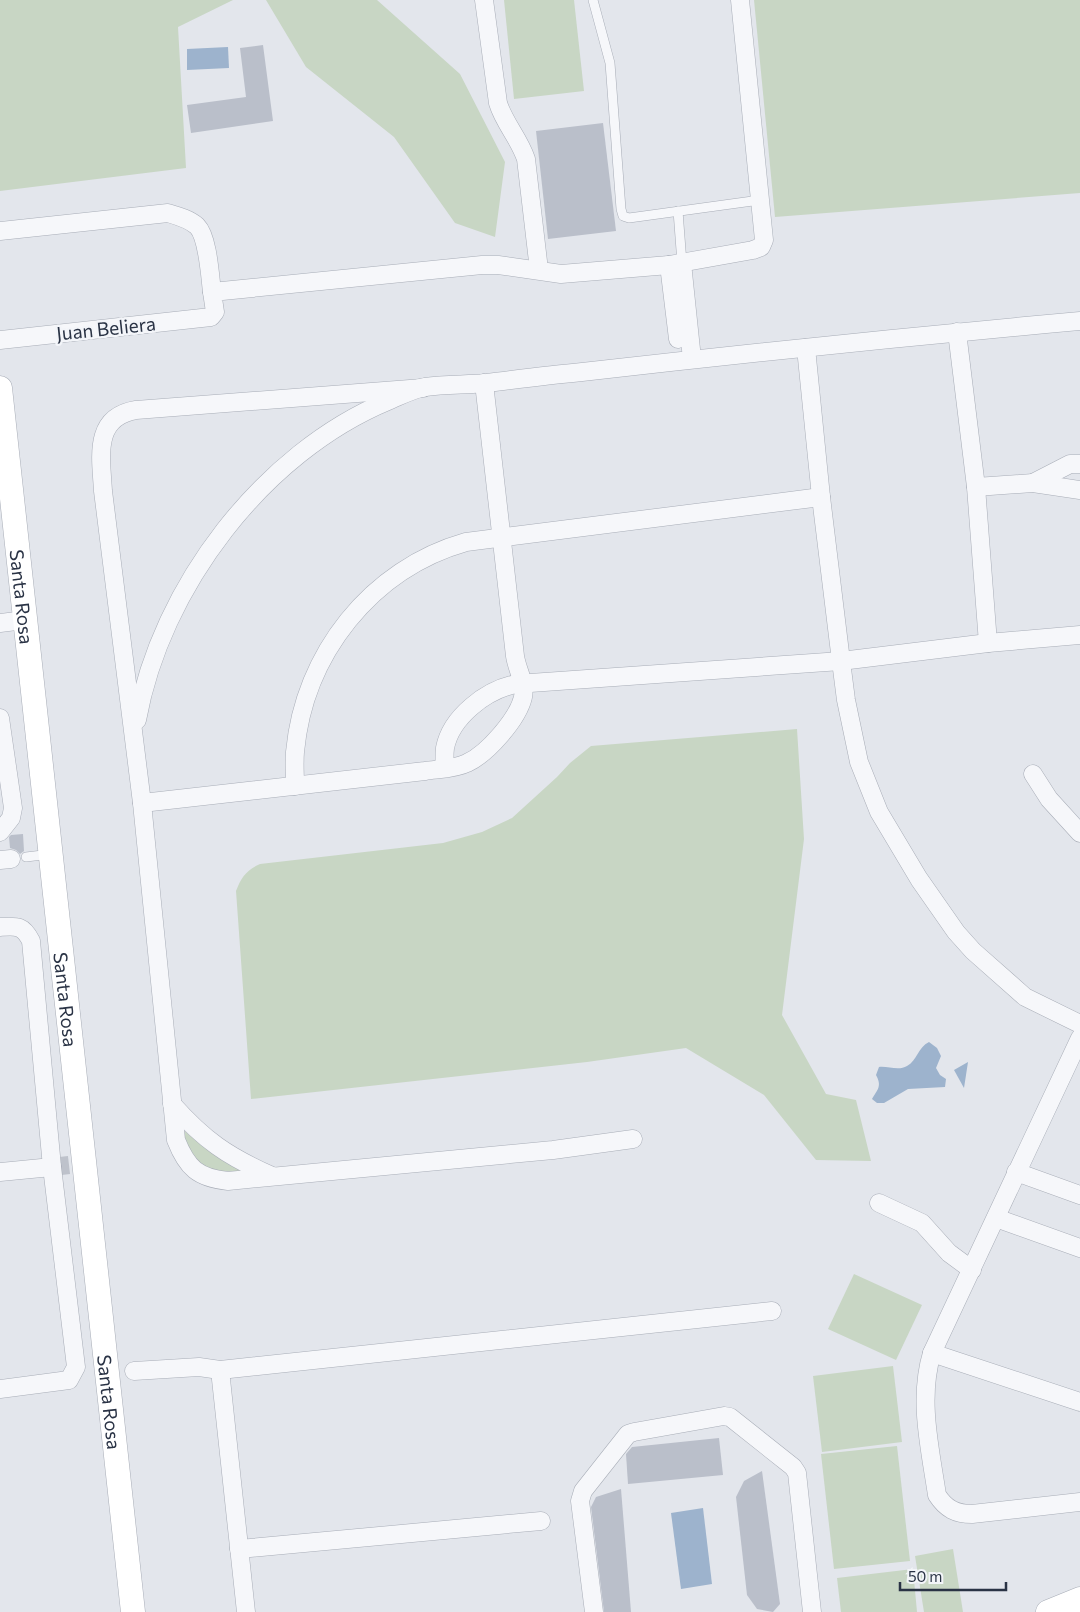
<svg xmlns="http://www.w3.org/2000/svg" width="1080" height="1612" font-family="Commissioner,sans-serif">
<style>
.green{fill:#c8d6c4}
.water{fill:#9db3cd}
.building{fill:#babfca}
.lines{fill:none;stroke-linecap:round;stroke-linejoin:round}
.street-tunnel{stroke:#bec2cb;stroke-width:18;stroke-dasharray:18 9;stroke-linecap:butt}
.lane-casing{stroke:#a8adb7;stroke-width:10}
.street-casing{stroke:#a8adb7;stroke-width:19}
.secondary-casing{stroke:#a8adb7;stroke-width:25}
.lane{stroke:#f6f7fa;stroke-width:9}
.street{stroke:#f6f7fa;stroke-width:18}
.secondary{stroke:#fff;stroke-width:24}
.labels{text-anchor:middle;dominant-baseline:central;stroke-width:4.5;stroke-linejoin:round;paint-order:stroke}
.street-label{font-size:19px;fill:#2a3345;stroke:#f3f5f9}
</style>
<rect width="100%" height="100%" fill="#e3e6ec"/>
<g class="green">
<path d="M 0,0 L 233,0 L 178,27 L 186,168 L 0,191 Z"/>
<path d="M 266,0 L 377,0 L 460,74 L 505,162 L 495,237 L 455,223 L 394,137 L 306,67 Z"/>
<path d="M 504,0 L 574,0 L 584,91 L 514,99 Z"/>
<path d="M 754,0 L 1080,0 L 1080,193 L 775,217 Z"/>
<path d="M 797,729 L 804,839 L 782,1015 L 826,1094 L 856,1100 L 871,1161 L 816,1160 L 764,1095 L 686,1048 L 587,1062 L 251,1099 L 236,891 C 241,878 246,870 260,864 L 443,843 L 482,832 L 512,818 L 557,777 L 570,763 L 591,746 Z"/>
<path d="M 182,1129 C 202,1146 222,1160 246,1172 C 225,1172 200,1173 189,1152 C 186,1145 184,1136 182,1129 Z"/>
<path d="M 854,1274 L 922,1305 L 896,1360 L 828,1329 Z"/>
<path d="M 893,1366 L 902,1442 L 822,1452 L 813,1376 Z"/>
<path d="M 897,1446 L 910,1561 L 834,1569 L 821,1454 Z"/>
<path d="M 953,1549 L 963,1612 L 924,1612 L 915,1556 Z"/>
<path d="M 913,1569 L 917,1612 L 841,1612 L 837,1578 Z"/>
</g>
<g class="water">
<path d="M 228,47 L 229,68 L 187,70 L 187,49 Z"/>
<path d="M 929,1042 L 937,1048 L 941,1056 L 936,1068 L 940,1075 L 946,1079 L 945,1087 L 908,1089 L 884,1103 L 877,1103 L 872,1099 C 878,1089 882,1086 876,1075 L 879,1067 C 888,1066 899,1071 907,1066 C 917,1061 918,1047 929,1042 Z"/>
<path d="M 968,1062 L 964,1088 L 954,1070 Z"/>
<path d="M 703,1508 L 712,1584 L 681,1589 L 671,1513 Z"/>
</g>
<g class="building">
<path d="M 263,45 L 273,121 L 191,133 L 187,105 L 246,97 L 240,48 Z"/>
<path d="M 603,123 L 616,231 L 548,239 L 536,131 Z"/>
<path d="M 23,834 L 24,851 L 20,854 L 16,850 L 10,848 L 9,837 L 11,835 Z"/>
<path d="M 719,1438 L 723,1475 L 628,1484 L 626,1454 L 632,1447 Z"/>
<path d="M 762,1471 L 780,1604 L 773,1612 L 757,1609 L 747,1595 L 736,1497 L 744,1481 Z"/>
<path d="M 621,1489 L 631,1612 L 604,1612 L 591,1507 L 596,1497 Z"/>
</g>
<g class="lines">
<path class="street-tunnel" d="M 52,1167 L 69,1165"/>
<g class="lane-casing">
<g id="lane">
<path d="M 593,0 L 610,63 L 621,209 L 623,216 L 629,218 L 760,200"/>
<path d="M 678,211 L 682,263"/>
<path d="M 26,857 L 51,854"/>
</g>
</g>
<g class="street-casing">
<g id="street">
<path d="M 484,0 L 498,103 C 504,123 519,138 526,159 L 539,270"/>
<path d="M 0,231 L 168,213 C 178,216 189,219 197,226 C 208,237 210,276 212,292"/>
<path d="M 682,263 L 692,359"/>
<path d="M 669,265 L 678,339"/>
<path d="M 957,332 L 976,487 L 988,643"/>
<path d="M 0,340 L 211,317 L 215,312 L 212,292 L 482,265 L 498,265 L 561,274 L 669,265 L 753,250 L 761,247 L 764,240 L 740,0"/>
<path d="M 806,348 L 821,497 L 841,661 L 846,700 L 859,762 L 879,812 L 919,879 L 956,932 L 973,951 L 1025,997 L 1080,1024"/>
<path d="M 423,388 L 136,410 C 93,417 101,457 103,491 L 142,803 L 176,1140 C 187,1168 198,1178 228,1181 L 553,1150 L 633,1139"/>
<path d="M 1033,483 L 1070,464 L 1080,464"/>
<path d="M 976,487 L 1033,483 L 1080,490"/>
<path d="M 0,623 L 24,620"/>
<path d="M 0,718 L 13,808 L 11,818 L 0,832"/>
<path d="M 137,720 C 161,587 263,453 388,401 C 400,396 413,389 425,387 C 446,384 467,385 487,383 C 519,379 550,375 582,372 C 748,353 914,336 1080,321"/>
<path d="M 444,768 C 445,762 444,755 445,748 C 451,717 486,690 516,684 L 841,661 L 988,643 L 1080,635"/>
<path d="M 1033,774 L 1049,799 L 1080,833"/>
<path d="M 295,786 C 295,775 294,763 295,752 C 304,654 371,569 466,542 L 821,497"/>
<path d="M 142,803 L 425,771 C 438,769 455,769 467,763 C 487,754 518,719 523,697 C 526,683 517,670 515,656 L 484,383"/>
<path d="M 0,860 L 11,859"/>
<path d="M 0,927 C 17,926 23,925 31,941 L 52,1167 L 76,1367 L 69,1380 L 0,1389"/>
<path d="M 1080,1038 L 932,1353 C 918,1399 930,1448 937,1495 C 946,1509 956,1514 972,1514 L 1080,1502"/>
<path d="M 172,1104 C 204,1140 227,1156 272,1176"/>
<path d="M 0,1172 L 52,1167"/>
<path d="M 1016,1172 L 1080,1195"/>
<path d="M 879,1203 L 922,1223 L 949,1253 L 972,1270"/>
<path d="M 996,1218 L 1080,1248"/>
<path d="M 932,1353 L 1080,1402"/>
<path d="M 220,1370 L 246,1612"/>
<path d="M 134,1371 L 199,1367 L 220,1370 L 772,1311"/>
<path d="M 239,1549 L 541,1521"/>
<path d="M 594,1612 L 580,1501 L 583,1491 L 628,1434 L 634,1432 L 724,1416 L 730,1417 L 793,1467 L 797,1473 L 812,1612"/>
</g>
</g>
<g class="secondary-casing">
<g id="secondary">
<path id="s1" d="M 0,388 L 133,1612"/>
<path d="M 1048,1612 L 1080,1599"/>
</g>
</g>
<use href="#lane" class="lane"/>
<use href="#street" class="street"/>
<use href="#secondary" class="secondary"/>
</g>
<g class="labels">
<g class="street-label">
<text transform="translate(106 328) rotate(-6)">Juan Beliera</text>
<text stroke="none"><textPath href="#s1" startOffset="210">Santa Rosa</textPath></text>
<text stroke="none"><textPath href="#s1" startOffset="615">Santa Rosa</textPath></text>
<text stroke="none"><textPath href="#s1" startOffset="1020">Santa Rosa</textPath></text>
</g>
</g>
<path d="M900 1582v8h106v-8" fill="none" stroke="#2a3345" stroke-width="2.5"/>
<text x="908" y="1582" font-size="15" fill="#2a3345" stroke="#f3f5f9" stroke-width="4" paint-order="stroke">50 m</text>
</svg>
